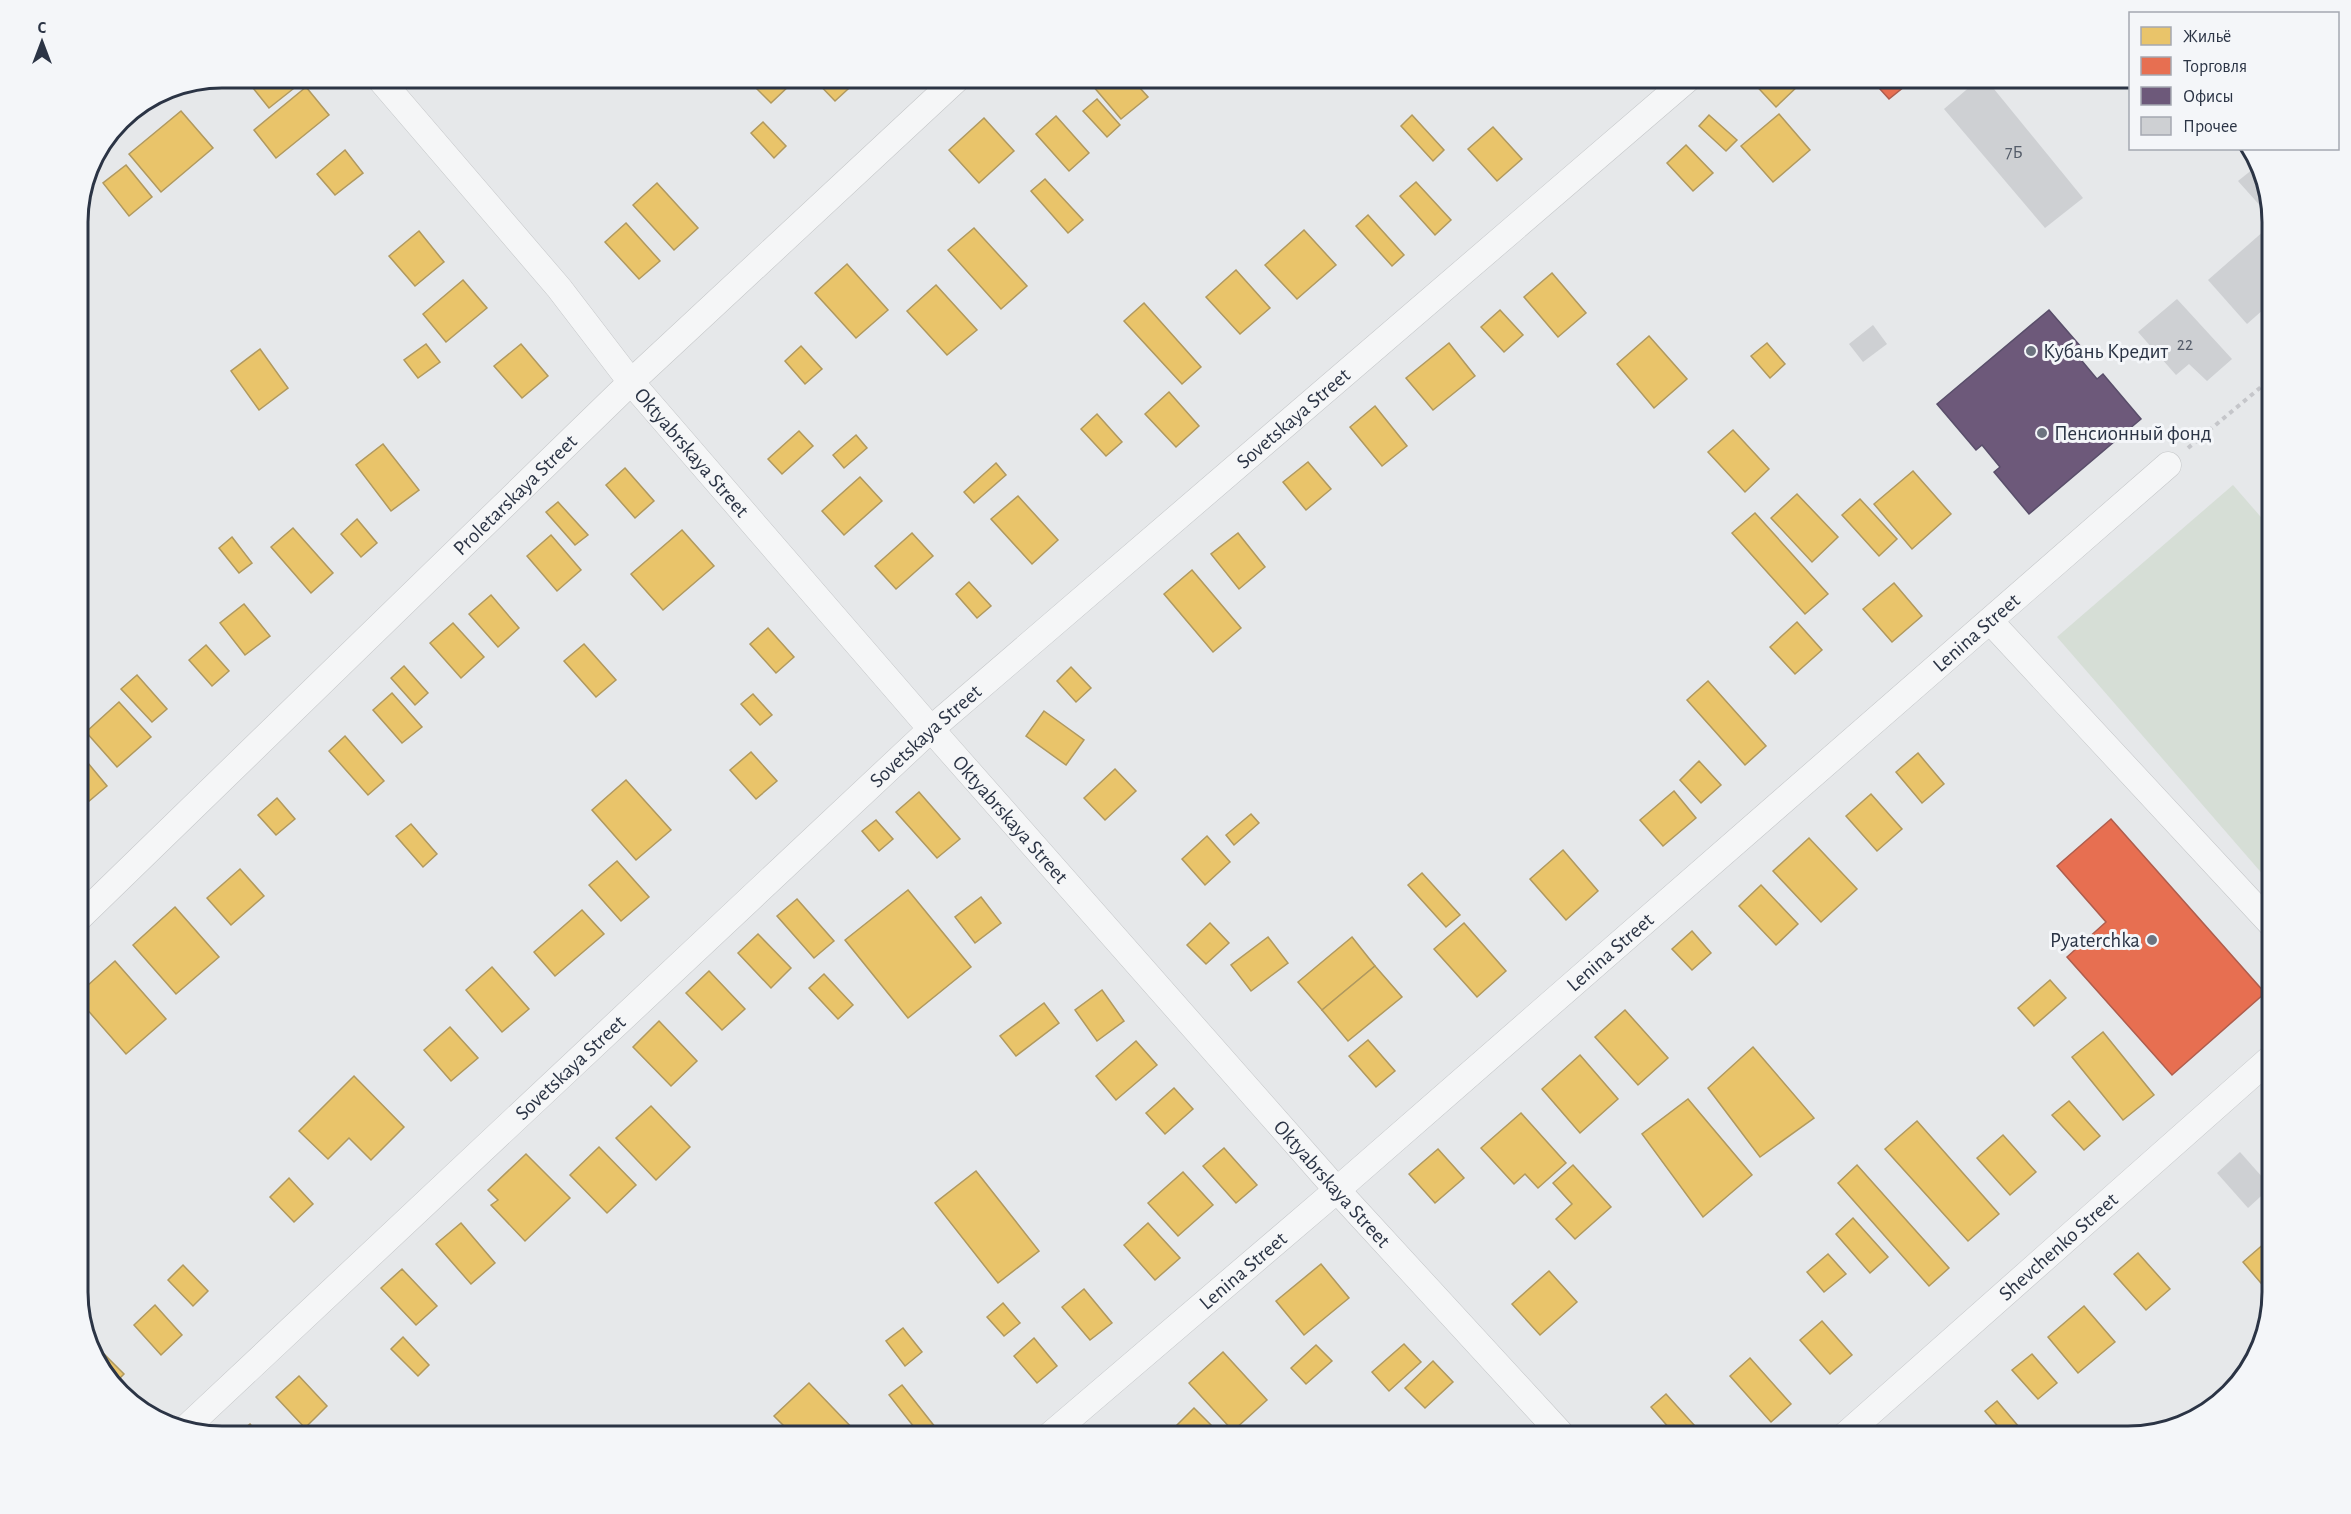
<svg xmlns="http://www.w3.org/2000/svg" width="2351" height="1514" font-family="'Alegreya Sans',sans-serif">
<style>
.green{fill:#d6ded6}
.homes{fill:#e9c46a;stroke:#b0995f;stroke-width:1.5}
.shops{fill:#e76f51;stroke:#af5d4d;stroke-width:1.5}
.offices{fill:#6d597a;stroke:#594e6a;stroke-width:1.5}
.building{fill:#ced0d3}
.lines{fill:none;stroke-linecap:round;stroke-linejoin:round}
.minor-casing{stroke:#c4c6c8;stroke-width:27}
.path{stroke:#c5c6ca;stroke-width:4;stroke-dasharray:4.5 4.5;stroke-linecap:butt}
.minor{stroke:#f5f6f7;stroke-width:26}
.poi-dot{fill:#6c737f;stroke:#f4f6f9;stroke-width:2}
.labels{text-anchor:middle;dominant-baseline:central;stroke-width:6;stroke-linejoin:round;paint-order:stroke}
.number-label{font-size:18px;fill:#545c69}
.poi-label{font-size:21px;fill:#2b3445;stroke:#f4f6f9;text-anchor:start}
.street-label{font-size:21px;fill:#2b3445;stroke:#f4f6f9}
.rim{fill:none;stroke:#2b3445;stroke-width:3}
</style>
<rect width="100%" height="100%" fill="#e6e8ea"/>
<path class="green" d="M 2233,485 L 2273,531 L 2272,885 L 2057,637 Z"/>
<g class="homes">
<path d="M 245,78 L 284,78 L 293,89 L 269,108 Z"/>
<path d="M 746,78 L 785,78 L 791,84 L 771,103 Z"/>
<path d="M 813,78 L 857,78 L 859,79 L 835,101 Z"/>
<path d="M 1103,78 L 1131,78 L 1148,97 L 1121,119 L 1093,86 Z"/>
<path d="M 1749,78 L 1794,78 L 1800,84 L 1776,107 Z"/>
<path d="M 306,87 L 329,115 L 276,158 L 254,130 Z"/>
<path d="M 1097,99 L 1120,125 L 1107,137 L 1083,111 Z"/>
<path d="M 181,111 L 213,148 L 161,192 L 129,154 Z"/>
<path d="M 1779,114 L 1810,150 L 1773,182 L 1741,146 Z"/>
<path d="M 1412,115 L 1444,150 L 1433,161 L 1401,126 Z"/>
<path d="M 1709,115 L 1737,140 L 1726,151 L 1699,126 Z"/>
<path d="M 1056,116 L 1089,153 L 1069,171 L 1036,134 Z"/>
<path d="M 984,118 L 1014,151 L 979,183 L 949,150 Z"/>
<path d="M 763,122 L 786,146 L 774,158 L 751,133 Z"/>
<path d="M 1493,127 L 1522,159 L 1497,181 L 1468,149 Z"/>
<path d="M 1686,145 L 1713,173 L 1693,191 L 1667,163 Z"/>
<path d="M 345,150 L 363,173 L 335,195 L 317,174 Z"/>
<path d="M 126,165 L 152,197 L 129,216 L 103,183 Z"/>
<path d="M 1045,179 L 1083,220 L 1068,233 L 1031,191 Z"/>
<path d="M 1416,182 L 1451,220 L 1435,235 L 1400,196 Z"/>
<path d="M 657,183 L 698,228 L 674,250 L 633,205 Z"/>
<path d="M 1368,215 L 1404,255 L 1392,266 L 1356,226 Z"/>
<path d="M 626,223 L 660,261 L 639,279 L 605,242 Z"/>
<path d="M 974,228 L 1027,286 L 1001,309 L 948,250 Z"/>
<path d="M 1304,230 L 1336,265 L 1297,299 L 1265,265 Z"/>
<path d="M 419,231 L 444,262 L 415,286 L 389,256 Z"/>
<path d="M 847,264 L 888,310 L 856,338 L 815,293 Z"/>
<path d="M 1236,270 L 1270,308 L 1240,334 L 1206,297 Z"/>
<path d="M 1552,273 L 1586,313 L 1558,337 L 1524,297 Z"/>
<path d="M 463,280 L 487,308 L 446,342 L 423,314 Z"/>
<path d="M 936,285 L 977,330 L 947,355 L 907,311 Z"/>
<path d="M 1144,303 L 1201,367 L 1182,384 L 1124,321 Z"/>
<path d="M 1500,310 L 1523,335 L 1504,352 L 1481,327 Z"/>
<path d="M 1649,336 L 1687,379 L 1654,408 L 1617,364 Z"/>
<path d="M 1449,343 L 1475,376 L 1433,410 L 1406,378 Z"/>
<path d="M 1767,343 L 1785,364 L 1770,378 L 1751,356 Z"/>
<path d="M 426,344 L 440,362 L 418,378 L 404,360 Z"/>
<path d="M 521,344 L 548,376 L 522,398 L 494,366 Z"/>
<path d="M 801,346 L 822,369 L 805,384 L 785,361 Z"/>
<path d="M 260,349 L 288,388 L 259,410 L 231,371 Z"/>
<path d="M 1169,392 L 1199,426 L 1176,447 L 1145,414 Z"/>
<path d="M 1375,406 L 1407,446 L 1382,466 L 1350,427 Z"/>
<path d="M 1097,414 L 1122,442 L 1106,456 L 1081,429 Z"/>
<path d="M 1733,430 L 1769,469 L 1745,492 L 1708,452 Z"/>
<path d="M 799,431 L 813,446 L 782,474 L 768,459 Z"/>
<path d="M 856,435 L 867,448 L 844,468 L 833,455 Z"/>
<path d="M 383,444 L 419,490 L 391,511 L 356,465 Z"/>
<path d="M 1308,462 L 1331,489 L 1306,510 L 1283,482 Z"/>
<path d="M 996,463 L 1006,475 L 974,503 L 964,492 Z"/>
<path d="M 625,468 L 654,501 L 635,518 L 606,485 Z"/>
<path d="M 1913,471 L 1951,514 L 1912,549 L 1874,504 Z"/>
<path d="M 860,477 L 882,501 L 844,535 L 822,511 Z"/>
<path d="M 1797,494 L 1838,537 L 1812,562 L 1771,518 Z"/>
<path d="M 1018,496 L 1058,540 L 1032,564 L 991,519 Z"/>
<path d="M 1860,499 L 1897,539 L 1879,556 L 1842,515 Z"/>
<path d="M 558,502 L 588,535 L 575,545 L 546,512 Z"/>
<path d="M 1755,513 L 1828,594 L 1805,614 L 1732,533 Z"/>
<path d="M 357,519 L 377,543 L 361,557 L 341,534 Z"/>
<path d="M 293,528 L 333,573 L 311,593 L 271,547 Z"/>
<path d="M 682,530 L 714,566 L 663,610 L 631,574 Z"/>
<path d="M 912,533 L 933,556 L 896,589 L 875,566 Z"/>
<path d="M 1238,533 L 1265,567 L 1239,589 L 1211,554 Z"/>
<path d="M 551,535 L 581,570 L 557,591 L 527,556 Z"/>
<path d="M 232,537 L 252,563 L 239,573 L 219,548 Z"/>
<path d="M 1192,570 L 1241,628 L 1213,652 L 1164,594 Z"/>
<path d="M 969,582 L 991,606 L 977,618 L 956,594 Z"/>
<path d="M 1894,583 L 1922,616 L 1892,642 L 1863,609 Z"/>
<path d="M 491,595 L 519,628 L 498,647 L 469,614 Z"/>
<path d="M 244,604 L 270,636 L 245,655 L 220,623 Z"/>
<path d="M 1797,622 L 1822,650 L 1795,674 L 1770,647 Z"/>
<path d="M 453,623 L 484,657 L 461,678 L 430,643 Z"/>
<path d="M 768,628 L 794,657 L 776,673 L 750,644 Z"/>
<path d="M 584,644 L 616,680 L 596,697 L 564,661 Z"/>
<path d="M 206,645 L 229,671 L 212,686 L 189,660 Z"/>
<path d="M 404,666 L 428,693 L 415,705 L 391,678 Z"/>
<path d="M 1071,667 L 1091,688 L 1076,702 L 1057,681 Z"/>
<path d="M 137,675 L 167,709 L 152,722 L 121,689 Z"/>
<path d="M 1708,681 L 1766,746 L 1745,765 L 1687,700 Z"/>
<path d="M 392,693 L 422,727 L 402,743 L 373,710 Z"/>
<path d="M 753,694 L 772,715 L 760,725 L 741,704 Z"/>
<path d="M 119,702 L 151,737 L 117,767 L 86,732 Z"/>
<path d="M 1044,711 L 1084,740 L 1066,765 L 1026,736 Z"/>
<path d="M 345,736 L 384,781 L 368,795 L 329,751 Z"/>
<path d="M 78,751 L 107,786 L 88,802 L 78,791 Z"/>
<path d="M 751,752 L 777,781 L 756,799 L 730,770 Z"/>
<path d="M 1918,753 L 1944,784 L 1922,803 L 1896,772 Z"/>
<path d="M 1699,761 L 1721,785 L 1701,803 L 1680,780 Z"/>
<path d="M 1115,769 L 1136,791 L 1105,820 L 1084,798 Z"/>
<path d="M 626,780 L 671,830 L 636,860 L 592,810 Z"/>
<path d="M 1674,791 L 1696,818 L 1663,846 L 1640,820 Z"/>
<path d="M 919,792 L 960,839 L 937,858 L 896,812 Z"/>
<path d="M 1871,794 L 1902,829 L 1877,851 L 1846,816 Z"/>
<path d="M 277,798 L 295,819 L 276,835 L 258,815 Z"/>
<path d="M 1251,814 L 1259,823 L 1234,845 L 1226,835 Z"/>
<path d="M 876,820 L 893,839 L 879,851 L 862,831 Z"/>
<path d="M 411,824 L 437,854 L 423,867 L 396,836 Z"/>
<path d="M 1207,836 L 1230,862 L 1205,885 L 1182,859 Z"/>
<path d="M 1809,838 L 1857,889 L 1821,922 L 1773,871 Z"/>
<path d="M 1563,850 L 1598,891 L 1566,920 L 1530,879 Z"/>
<path d="M 617,861 L 649,897 L 621,921 L 589,885 Z"/>
<path d="M 240,869 L 264,896 L 231,925 L 207,898 Z"/>
<path d="M 1422,873 L 1460,915 L 1446,927 L 1408,885 Z"/>
<path d="M 1761,885 L 1798,924 L 1776,945 L 1739,906 Z"/>
<path d="M 908,890 L 971,967 L 908,1018 L 845,940 Z"/>
<path d="M 981,897 L 1001,923 L 975,943 L 955,917 Z"/>
<path d="M 797,899 L 834,941 L 814,958 L 777,916 Z"/>
<path d="M 175,907 L 219,957 L 176,994 L 133,945 Z"/>
<path d="M 582,910 L 604,934 L 555,976 L 534,952 Z"/>
<path d="M 1210,923 L 1229,943 L 1206,964 L 1187,945 Z"/>
<path d="M 1464,923 L 1506,971 L 1477,997 L 1434,949 Z"/>
<path d="M 1692,931 L 1711,953 L 1692,970 L 1672,949 Z"/>
<path d="M 758,934 L 791,968 L 771,988 L 738,953 Z"/>
<path d="M 1268,937 L 1288,963 L 1251,991 L 1231,965 Z"/>
<path d="M 1352,937 L 1375,966 L 1322,1010 L 1298,982 Z"/>
<path d="M 115,961 L 166,1019 L 126,1054 L 78,999 L 78,994 Z"/>
<path d="M 1375,966 L 1402,997 L 1348,1041 L 1322,1010 Z"/>
<path d="M 492,967 L 529,1009 L 502,1032 L 466,990 Z"/>
<path d="M 709,971 L 745,1009 L 722,1030 L 686,993 Z"/>
<path d="M 824,974 L 853,1005 L 838,1019 L 809,988 Z"/>
<path d="M 2050,980 L 2066,998 L 2034,1026 L 2018,1008 Z"/>
<path d="M 1102,990 L 1124,1021 L 1097,1041 L 1075,1010 Z"/>
<path d="M 1044,1003 L 1059,1023 L 1016,1056 L 1000,1036 Z"/>
<path d="M 1625,1010 L 1668,1058 L 1638,1085 L 1595,1037 Z"/>
<path d="M 659,1021 L 697,1061 L 671,1086 L 633,1047 Z"/>
<path d="M 450,1027 L 478,1058 L 451,1081 L 424,1050 Z"/>
<path d="M 2103,1032 L 2154,1095 L 2123,1120 L 2072,1057 Z"/>
<path d="M 1368,1040 L 1395,1071 L 1376,1087 L 1349,1056 Z"/>
<path d="M 1136,1041 L 1157,1065 L 1116,1100 L 1096,1076 Z"/>
<path d="M 1753,1047 L 1814,1118 L 1760,1157 L 1708,1088 Z"/>
<path d="M 1580,1055 L 1618,1099 L 1580,1133 L 1542,1089 Z"/>
<path d="M 354,1076 L 404,1127 L 371,1160 L 349,1138 L 328,1159 L 299,1131 Z"/>
<path d="M 1174,1088 L 1193,1109 L 1165,1134 L 1146,1113 Z"/>
<path d="M 1688,1099 L 1752,1175 L 1703,1217 L 1642,1134 Z"/>
<path d="M 2069,1101 L 2100,1136 L 2084,1150 L 2052,1115 Z"/>
<path d="M 651,1106 L 690,1147 L 656,1180 L 616,1138 Z"/>
<path d="M 1521,1113 L 1566,1163 L 1538,1188 L 1525,1174 L 1514,1184 L 1481,1148 Z"/>
<path d="M 1917,1121 L 1999,1214 L 1968,1241 L 1885,1149 Z"/>
<path d="M 2003,1135 L 2036,1172 L 2010,1195 L 1977,1158 Z"/>
<path d="M 599,1147 L 636,1185 L 607,1213 L 570,1175 Z"/>
<path d="M 1224,1148 L 1257,1185 L 1236,1203 L 1203,1166 Z"/>
<path d="M 1438,1149 L 1464,1178 L 1435,1203 L 1409,1174 Z"/>
<path d="M 526,1154 L 570,1198 L 525,1241 L 491,1205 L 498,1200 L 488,1190 Z"/>
<path d="M 1573,1165 L 1611,1207 L 1575,1239 L 1556,1219 L 1572,1204 L 1553,1183 Z"/>
<path d="M 1857,1165 L 1949,1268 L 1929,1286 L 1838,1183 Z"/>
<path d="M 976,1171 L 1039,1251 L 998,1283 L 935,1203 Z"/>
<path d="M 1183,1172 L 1213,1205 L 1178,1236 L 1148,1203 Z"/>
<path d="M 289,1178 L 313,1204 L 294,1222 L 270,1197 Z"/>
<path d="M 1853,1218 L 1888,1257 L 1870,1273 L 1836,1234 Z"/>
<path d="M 461,1223 L 495,1263 L 471,1284 L 436,1244 Z"/>
<path d="M 1148,1223 L 1180,1258 L 1155,1280 L 1124,1245 Z"/>
<path d="M 2266,1242 L 2273,1250 L 2272,1296 L 2243,1262 Z"/>
<path d="M 2138,1253 L 2170,1289 L 2146,1310 L 2114,1274 Z"/>
<path d="M 1828,1254 L 1846,1274 L 1824,1292 L 1807,1272 Z"/>
<path d="M 1321,1264 L 1349,1298 L 1304,1335 L 1276,1301 Z"/>
<path d="M 183,1265 L 208,1291 L 193,1306 L 168,1280 Z"/>
<path d="M 402,1269 L 437,1306 L 416,1325 L 381,1288 Z"/>
<path d="M 1549,1271 L 1577,1302 L 1540,1335 L 1512,1304 Z"/>
<path d="M 1084,1289 L 1112,1323 L 1090,1340 L 1062,1307 Z"/>
<path d="M 1003,1303 L 1020,1323 L 1004,1336 L 987,1317 Z"/>
<path d="M 155,1305 L 182,1335 L 161,1355 L 134,1325 Z"/>
<path d="M 2084,1306 L 2115,1342 L 2078,1373 L 2048,1337 Z"/>
<path d="M 1822,1321 L 1852,1355 L 1830,1374 L 1800,1340 Z"/>
<path d="M 903,1328 L 922,1352 L 905,1366 L 886,1341 Z"/>
<path d="M 403,1337 L 429,1365 L 418,1376 L 391,1349 Z"/>
<path d="M 1034,1338 L 1057,1366 L 1037,1383 L 1014,1356 Z"/>
<path d="M 91,1341 L 124,1374 L 115,1383 L 97,1364 Z"/>
<path d="M 1404,1344 L 1421,1362 L 1389,1391 L 1372,1372 Z"/>
<path d="M 1316,1345 L 1332,1361 L 1306,1384 L 1291,1368 Z"/>
<path d="M 1223,1352 L 1267,1400 L 1233,1431 L 1189,1383 Z"/>
<path d="M 2032,1354 L 2057,1383 L 2038,1399 L 2012,1370 Z"/>
<path d="M 1750,1358 L 1791,1404 L 1771,1422 L 1730,1376 Z"/>
<path d="M 1433,1361 L 1453,1382 L 1425,1408 L 1405,1388 Z"/>
<path d="M 299,1376 L 327,1406 L 305,1428 L 276,1397 Z"/>
<path d="M 809,1383 L 856,1432 L 851,1436 L 794,1436 L 774,1416 Z"/>
<path d="M 902,1385 L 939,1432 L 934,1436 L 921,1436 L 889,1395 Z"/>
<path d="M 1666,1394 L 1704,1436 L 1676,1436 L 1651,1407 Z"/>
<path d="M 1997,1401 L 2019,1427 L 2009,1436 L 2006,1436 L 1985,1411 Z"/>
<path d="M 1194,1408 L 1222,1436 L 1170,1436 L 1168,1434 Z"/>
<path d="M 250,1424 L 260,1436 L 235,1436 Z"/>
</g>
<g class="shops">
<path d="M 1870,78 L 1915,78 L 1889,99 Z"/>
<path d="M 2111,819 L 2265,993 L 2172,1075 L 2067,957 L 2106,922 L 2057,866 Z"/>
</g>
<path class="offices" d="M 2049,310 L 2088,355 L 2082,361 L 2097,379 L 2103,374 L 2141,419 L 2029,514 L 1994,472 L 2000,467 L 1982,445 L 1976,450 L 1937,404 Z"/>
<g class="building">
<path d="M 1980,78 L 1985,78 L 2083,198 L 2045,228 L 1944,109 Z"/>
<path d="M 2258,165 L 2261,179 L 2272,219 L 2238,181 Z"/>
<path d="M 2273,223 L 2273,301 L 2247,324 L 2208,280 Z"/>
<path d="M 2177,299 L 2232,359 L 2207,381 L 2189,364 L 2176,375 L 2138,332 Z"/>
<path d="M 1873,325 L 1887,344 L 1863,362 L 1849,344 Z"/>
<path d="M 2240,1152 L 2271,1187 L 2248,1208 L 2217,1173 Z"/>
</g>
<g class="lines">
<g class="minor-casing">
<g id="minor">
<path id="s1" d="M 379,78 L 559,288 L 631,382 L 931,729 L 1337,1190 L 1563,1436"/>
<path d="M 1990,621 L 2273,926"/>
<path id="s2" d="M 78,919 L 631,382 L 958,78"/>
<path id="s3" d="M 188,1426 L 931,729 L 1689,78"/>
<path id="s4" d="M 1049,1436 L 1337,1190 L 2168,465"/>
<path id="s5" d="M 1844,1436 L 2273,1056"/>
</g>
</g>
<path class="path" d="M 2188,448 L 2273,377"/>
<use href="#minor" class="minor"/>
</g>
<g class="poi-dot">
<circle cx="2031" cy="351" r="6"/>
<circle cx="2042" cy="433" r="6"/>
<circle cx="2152" cy="940" r="6"/>
</g>
<g class="labels">
<g class="number-label">
<text x="2014" y="153">7Б</text>
<text x="2185" y="345">22</text>
</g>
<g class="poi-label">
<text x="2043" y="351">Кубань Кредит</text>
<text x="2054" y="433">Пенсионный фонд</text>
<text x="2140" y="940" text-anchor="end">Pyaterchka</text>
</g>
<g class="street-label">
<text stroke="none"><textPath href="#s3" startOffset="1496">Sovetskaya Street</textPath></text>
<text stroke="none"><textPath href="#s1" startOffset="488">Oktyabrskaya Street</textPath></text>
<text stroke="none"><textPath href="#s2" startOffset="609">Proletarskaya Street</textPath></text>
<text stroke="none"><textPath href="#s4" startOffset="1227">Lenina Street</textPath></text>
<text stroke="none"><textPath href="#s3" startOffset="1010">Sovetskaya Street</textPath></text>
<text stroke="none"><textPath href="#s1" startOffset="974">Oktyabrskaya Street</textPath></text>
<text stroke="none"><textPath href="#s4" startOffset="741">Lenina Street</textPath></text>
<text stroke="none"><textPath href="#s3" startOffset="524">Sovetskaya Street</textPath></text>
<text stroke="none"><textPath href="#s1" startOffset="1460">Oktyabrskaya Street</textPath></text>
<text stroke="none"><textPath href="#s5" startOffset="286">Shevchenko Street</textPath></text>
<text stroke="none"><textPath href="#s4" startOffset="255">Lenina Street</textPath></text>
</g>
</g>
<path d="M0 0H2351V1514H0ZM222 88H2128A134 134 0 0 1 2262 222V1292A134 134 0 0 1 2128 1426H222A134 134 0 0 1 88 1292V222A134 134 0 0 1 222 88Z" fill="#f4f6f9" fill-rule="evenodd"/>
<path class="rim" d="M222 88H2128A134 134 0 0 1 2262 222V1292A134 134 0 0 1 2128 1426H222A134 134 0 0 1 88 1292V222A134 134 0 0 1 222 88Z"/>
<rect x="2129" y="12" width="210" height="138" fill="#f4f6f9" stroke="#a4a8b1" stroke-width="1.5"/>
<rect x="2141" y="27" width="30" height="18" fill="#e9c46a" stroke="#a4a8b1" stroke-width="1.5"/>
<text x="2183" y="42" font-size="18" fill="#2b3445">Жильё</text>
<rect x="2141" y="57" width="30" height="18" fill="#e76f51" stroke="#a4a8b1" stroke-width="1.5"/>
<text x="2183" y="72" font-size="18" fill="#2b3445">Торговля</text>
<rect x="2141" y="87" width="30" height="18" fill="#6d597a" stroke="#a4a8b1" stroke-width="1.5"/>
<text x="2183" y="102" font-size="18" fill="#2b3445">Офисы</text>
<rect x="2141" y="117" width="30" height="18" fill="#ced0d3" stroke="#a4a8b1" stroke-width="1.5"/>
<text x="2183" y="132" font-size="18" fill="#2b3445">Прочее</text>
<g transform="translate(42 42)" stroke="#f4f6f9" stroke-width="4.5" paint-order="stroke">
<path d="M0-4.5L10 22L0 15L-10 22Z" fill="#2b3445"/>
<text y="-9" font-size="16" font-weight="bold" text-anchor="middle" fill="#2b3445">С</text>
</g>
</svg>
